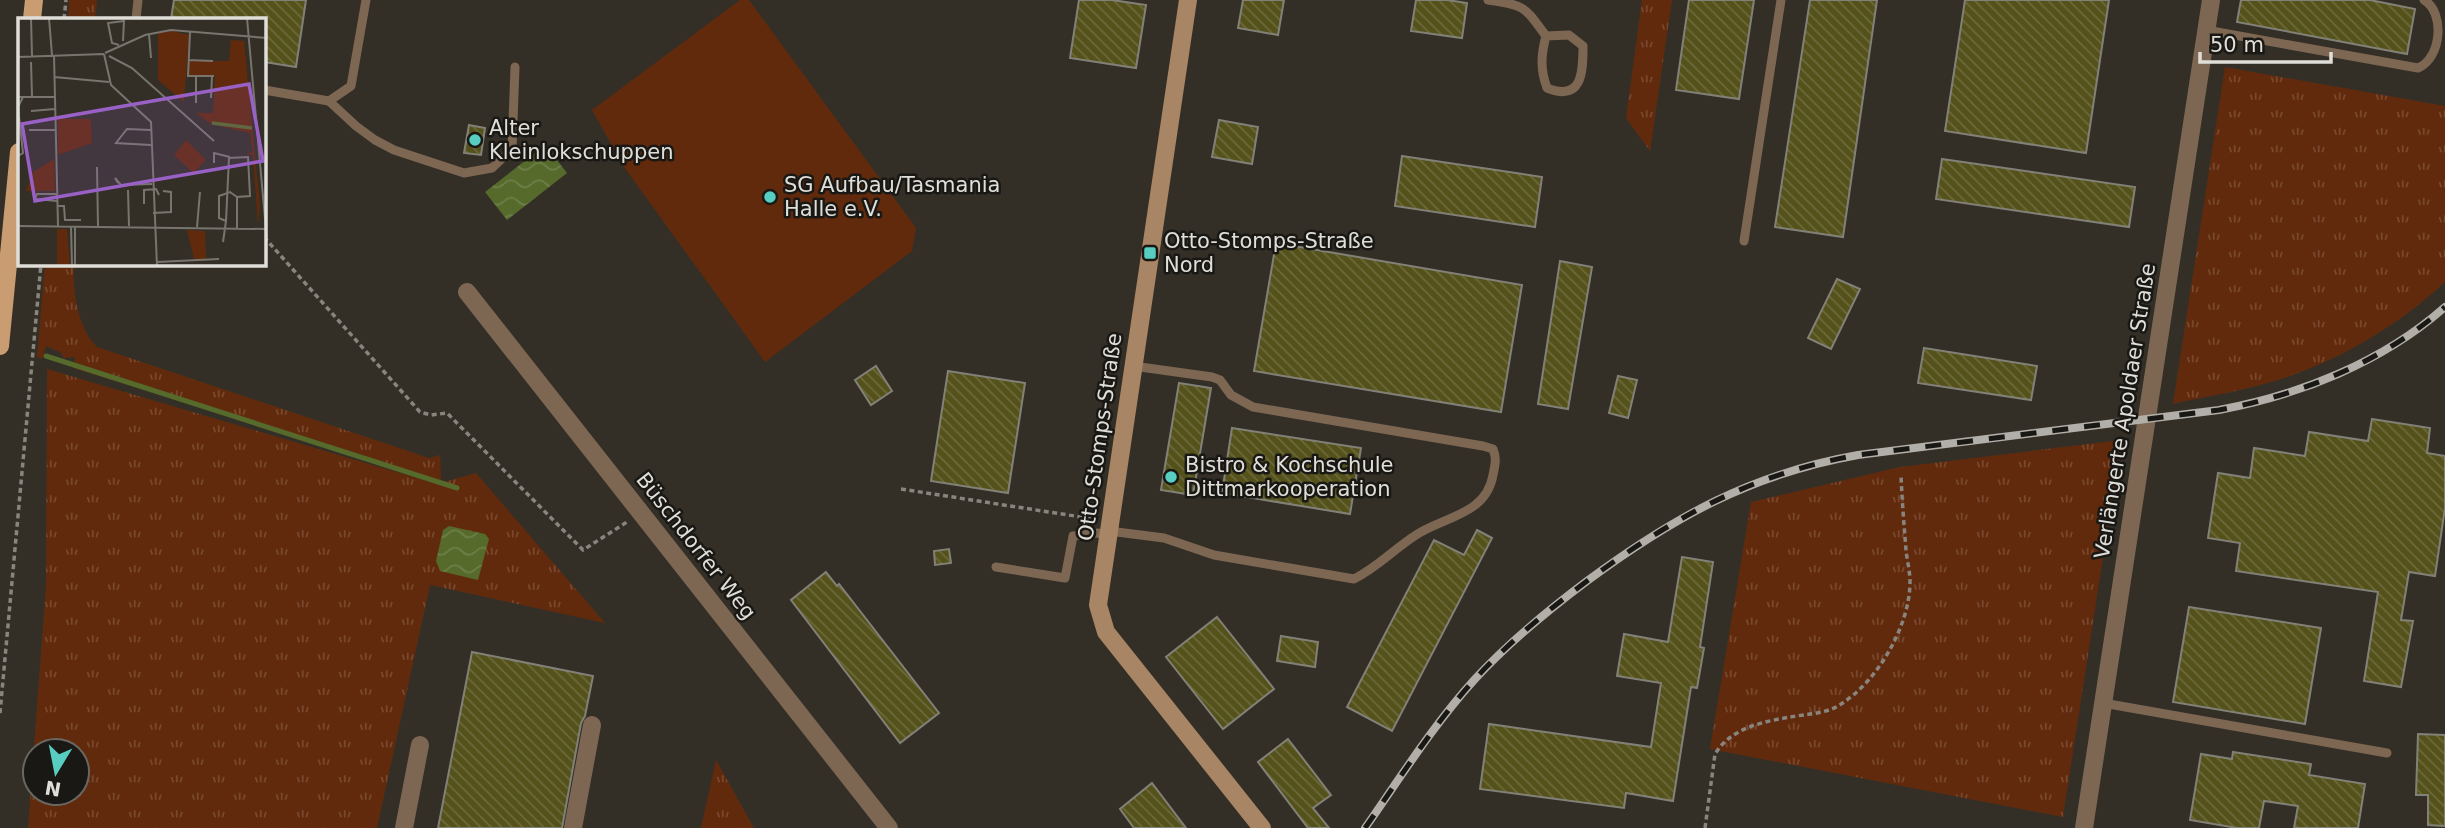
<svg xmlns="http://www.w3.org/2000/svg" width="2445" height="828" font-family="'DejaVu Sans',sans-serif">
<style>
.grass{fill:url(#grass-tufts);fill-rule:evenodd}
.pitch{fill:#622a0c}
.water{fill:url(#water-waves)}
.lines{fill:none;stroke-linecap:round;stroke-linejoin:round}
.stream{stroke:#556a2b;stroke-width:5}
.building{fill:url(#building-back-hatch);stroke:#828177;stroke-width:2}
.path{stroke:#88857e;stroke-width:3.5;stroke-dasharray:5 3.5;stroke-linecap:butt}
.lane{stroke:#7d6752;stroke-width:9}
.street{stroke:#7d6752;stroke-width:18}
.secondary{stroke:#a88564;stroke-width:18}
.primary{stroke:#c99d71;stroke-width:18}
.rail-casing{stroke:#b1afa8;stroke-width:8}
.rail{stroke:#191814;stroke-width:5;stroke-dasharray:16;stroke-linecap:butt}
.poi-dot{fill:#58cec0;stroke:#191814;stroke-width:2.5}
.labels{text-anchor:middle;dominant-baseline:central;stroke-width:5;stroke-linejoin:round;paint-order:stroke}
.poi-label{font-size:21px;fill:#e0ded8;stroke:#191814;text-anchor:start}
.street-label{font-size:21px;fill:#e0ded8;stroke:#191814}
.inset-river{fill:none;stroke:#556a2b;stroke-width:3.5}
.inset-road{fill:none;stroke:#78756e;stroke-width:2}
.view{fill:#9961c6;fill-opacity:0.15;stroke:#9961c6;stroke-width:3.5}
.inset-edge{fill:none;stroke:#e0ded8;stroke-width:3.5}
</style>
<defs>
<pattern id="grass-tufts" width="24" height="20" patternUnits="userSpaceOnUse" patternTransform="scale(1.75)"><rect width="24" height="20" fill="#622a0c"/><path d="M3 7l-1-3M5 7V3M7 7l1-3M15 17l-1-3M17 17v-4M19 17l1-3" fill="none" stroke="#78482f"/></pattern>
<pattern id="water-waves" width="16" height="10" patternUnits="userSpaceOnUse" patternTransform="scale(1.75)"><rect width="16" height="10" fill="#556a2b"/><path d="M0 5q4-4 8 0t8 0" fill="none" stroke="#6d7f49"/></pattern>
<pattern id="building-back-hatch" width="6" height="6" patternUnits="userSpaceOnUse" patternTransform="scale(1.75)"><rect width="6" height="6" fill="#54511a"/><path d="M-1 5l2 2M0 0l6 6M5-1l2 2" fill="none" stroke="#6c6a3b"/></pattern>
</defs>
<rect width="100%" height="100%" fill="#332f27"/>
<g class="grass">
<path d="M 69,0 L 97,0 L 95,19 L 68,19 Z"/>
<path d="M 1642,0 L 1672,0 L 1650,151 L 1626,118 Z"/>
<path d="M 2225,67 L 2445,106 L 2445,282 C 2399,325 2339,361 2278,380 C 2244,391 2207,396 2173,404 Z"/>
<path d="M 45,264 L 74,264 C 72,291 78,328 97,347 L 429,458 L 440,455 L 441,481 L 73,368 L 75,357 L 64,358 L 60,352 L 46,346 L 42,359 L 37,357 Z"/>
<path d="M 47,369 L 437,484 L 476,473 L 605,623 L 430,585 L 377,828 L 28,828 L 46,586 ZM 35,751 L 77,751 L 77,793 L 35,793 Z"/>
<path d="M 2121,440 L 2063,817 L 1710,749 L 1751,502 L 1900,467 Z"/>
<path d="M 716,760 L 754,828 L 701,828 Z"/>
</g>
<path class="pitch" d="M 740,0 L 749,0 L 916,228 L 912,251 L 765,362 L 624,167 L 592,110 Z"/>
<g class="water">
<path d="M 545,145 L 567,173 L 507,220 L 485,192 Z"/>
<path d="M 449,526 L 485,534 L 489,539 L 478,580 L 440,571 L 436,561 L 443,530 Z"/>
</g>
<g class="lines">
<path class="stream" d="M 46,356 L 457,488"/>
</g>
<g class="building">
<path d="M 174,0 L 306,0 L 296,67 L 264,62 L 264,19 L 171,19 Z"/>
<path d="M 1079,0 L 1112,0 L 1146,5 L 1136,68 L 1070,58 Z"/>
<path d="M 1243,0 L 1284,0 L 1278,35 L 1238,28 Z"/>
<path d="M 1416,0 L 1447,0 L 1467,3 L 1462,38 L 1411,31 Z"/>
<path d="M 1689,0 L 1754,0 L 1739,99 L 1676,90 Z"/>
<path d="M 1810,0 L 1877,0 L 1843,237 L 1775,227 Z"/>
<path d="M 1965,0 L 2109,0 L 2086,153 L 1945,131 Z"/>
<path d="M 2241,0 L 2370,0 L 2415,9 L 2407,54 L 2237,22 Z"/>
<path d="M 1219,120 L 1258,127 L 1252,164 L 1212,157 Z"/>
<path d="M 469,125 L 485,128 L 481,155 L 464,153 Z"/>
<path d="M 1402,156 L 1542,177 L 1535,227 L 1395,206 Z"/>
<path d="M 1942,159 L 2135,187 L 2129,227 L 1936,199 Z"/>
<path d="M 1276,243 L 1522,285 L 1501,412 L 1254,371 Z"/>
<path d="M 1560,261 L 1592,267 L 1568,409 L 1538,404 Z"/>
<path d="M 1837,279 L 1860,289 L 1831,349 L 1808,338 Z"/>
<path d="M 1924,348 L 2037,366 L 2031,400 L 1918,383 Z"/>
<path d="M 876,366 L 892,391 L 871,405 L 855,380 Z"/>
<path d="M 948,371 L 1025,383 L 1008,493 L 931,481 Z"/>
<path d="M 1618,376 L 1637,380 L 1628,418 L 1609,413 Z"/>
<path d="M 1179,383 L 1211,388 L 1193,495 L 1161,490 Z"/>
<path d="M 2372,419 L 2430,428 L 2427,453 L 2445,456 L 2445,508 L 2435,576 L 2409,572 L 2401,620 L 2413,621 L 2401,687 L 2364,681 L 2378,592 L 2236,571 L 2240,543 L 2208,538 L 2218,473 L 2250,478 L 2254,448 L 2305,456 L 2309,432 L 2368,441 Z"/>
<path d="M 1232,428 L 1361,448 L 1350,514 L 1222,493 Z"/>
<path d="M 1477,530 L 1492,538 L 1392,731 L 1347,707 L 1434,540 L 1464,555 Z"/>
<path d="M 949,549 L 951,563 L 935,565 L 934,551 Z"/>
<path d="M 1682,557 L 1713,562 L 1700,647 L 1704,648 L 1697,688 L 1691,687 L 1673,801 L 1626,793 L 1624,808 L 1480,789 L 1489,724 L 1651,747 L 1661,683 L 1617,676 L 1624,634 L 1668,642 Z"/>
<path d="M 826,572 L 837,586 L 839,584 L 939,713 L 900,743 L 791,600 Z"/>
<path d="M 2189,607 L 2321,628 L 2305,724 L 2173,702 Z"/>
<path d="M 1217,617 L 1274,689 L 1223,729 L 1166,657 Z"/>
<path d="M 1281,636 L 1318,642 L 1315,667 L 1277,661 Z"/>
<path d="M 472,652 L 593,676 L 585,716 L 581,723 L 562,828 L 438,828 Z"/>
<path d="M 2418,734 L 2445,735 L 2445,826 L 2428,825 L 2428,795 L 2416,795 Z"/>
<path d="M 1288,739 L 1331,795 L 1313,808 L 1329,828 L 1308,828 L 1258,762 Z"/>
<path d="M 2233,752 L 2311,764 L 2309,775 L 2365,784 L 2358,828 L 2294,828 L 2298,806 L 2264,801 L 2259,828 L 2237,828 L 2190,820 L 2201,754 L 2232,759 Z"/>
<path d="M 1152,783 L 1186,828 L 1134,828 L 1120,809 Z"/>
</g>
<g class="lines">
<g class="path">
<path d="M 64,19 L 66,0"/>
<path d="M 264,237 L 420,412 L 431,415 L 447,413 L 583,550 L 627,522"/>
<path d="M 901,489 L 1094,519"/>
<path d="M 0,713 L 41,264"/>
<path d="M 1705,828 L 1715,754 C 1731,728 1762,722 1790,717 C 1806,714 1827,714 1841,704 C 1878,681 1910,625 1910,582 C 1910,571 1907,560 1906,550 C 1904,525 1902,500 1901,475"/>
</g>
<g class="lane">
<path d="M 1488,0 C 1526,6 1523,5 1546,36 C 1541,55 1540,69 1547,88 C 1582,102 1583,73 1583,46 L 1569,35 L 1546,36"/>
<path d="M 136,19 L 138,0"/>
<path d="M 2206,30 L 2418,68 C 2442,58 2445,12 2424,0"/>
<path d="M 264,90 L 329,101 L 351,86 L 366,0"/>
<path d="M 329,101 L 356,126 L 375,140 L 394,150 L 464,173 L 492,168 L 512,149 L 515,67"/>
<path d="M 1744,241 L 1781,0"/>
<path d="M 1109,531 L 1164,538 L 1214,555 L 1354,579 C 1378,567 1394,549 1416,535 C 1445,516 1486,515 1493,475 C 1495,465 1497,459 1493,449 L 1483,446 L 1253,407 L 1231,395 L 1220,380 L 1212,377 L 1133,366"/>
<path d="M 996,567 L 1065,578 L 1073,536 L 1098,533 L 1108,537"/>
<path d="M 2103,703 L 2387,753"/>
</g>
<g class="street">
<path d="M 467,292 L 889,828"/>
<path d="M 404,828 L 420,745"/>
<path d="M 573,828 L 592,725"/>
<path d="M 2084,828 L 2211,0"/>
</g>
<path class="secondary" d="M 1188,0 L 1098,605 L 1106,632 L 1262,828"/>
<g class="primary">
<path d="M 32,19 L 34,0"/>
<path d="M 0,346 L 19,152"/>
</g>
<g class="rail-casing">
<path id="rail" d="M 1365,828 C 1400,778 1434,724 1475,679 C 1509,642 1547,611 1587,581 C 1674,517 1751,474 1858,455 L 2219,410 C 2300,395 2383,362 2445,307"/>
</g>
<use href="#rail" class="rail"/>
</g>
<g class="poi-dot">
<circle cx="475" cy="140" r="7"/>
<circle cx="770" cy="197" r="7"/>
<rect x="1143" y="246" width="14" height="14" rx="3.5"/>
<circle cx="1171" cy="477" r="7"/>
</g>
<g class="labels">
<g class="poi-label">
<text x="489" y="128">Alter<tspan x="489" dy="24">Kleinlokschuppen</tspan></text>
<text x="784" y="185">SG Aufbau/Tasmania<tspan x="784" dy="24">Halle e.V.</tspan></text>
<text x="1164" y="241">Otto-Stomps-Straße<tspan x="1164" dy="24">Nord</tspan></text>
<text x="1185" y="465">Bistro &amp; Kochschule<tspan x="1185" dy="24">Dittmarkooperation</tspan></text>
</g>
<g class="street-label">
<text transform="translate(2125 411) rotate(-81)">Verlängerte Apoldaer Straße</text>
<text transform="translate(1100 437) rotate(-82)">Otto-Stomps-Straße</text>
<text transform="translate(696 546) rotate(52)">Büschdorfer Weg</text>
</g>
</g>
<g transform="translate(18 18)">
<rect width="248" height="248" fill="#332f27"/>
<path d="M 154,13 L 171,17 L 166,84 L 140,62 L 140,15 ZM 213,22 L 226,23 L 242,189 L 240,208 L 235,137 L 227,136 L 235,134 L 232,115 L 193,106 L 178,95 L 195,95 L 197,58 L 170,58 L 170,43 L 211,43 ZM 40,101 L 73,101 L 74,125 L 40,137 ZM 36,141 L 37,173 L 8,173 L 15,154 Z" fill="#622a0c"/>
<path d="M 39,211 L 49,211 L 52,248 L 39,248 ZM 169,212 L 187,213 L 188,241 L 176,241 Z" fill="#622a0c"/>
<path d="M 168,122 L 188,142 L 175,155 L 156,137 Z" fill="#622a0c"/>
<path class="inset-river" d="M 194,105 L 234,110"/>
<path class="inset-road" d="M 13,0 L 14,38M 31,0 L 34,37M 229,0 L 249,223M 172,14 L 170,58 L 196,58M 131,16 L 133,40M 101,27 L 94,25 L 90,5 L 106,3 L 105,23M 87,35 L 127,17 L 153,12 L 249,20M 86,36 L 93,67 L 133,104 L 139,248M 36,37 L 40,208M 91,38 L 114,50 L 196,123M 0,39 L 86,36M 170,42 L 195,43M 13,44 L 14,78M 36,59 L 91,64M 0,79 L 37,79M 193,80 L 194,58M 178,85 L 178,58M 13,93 L 37,91M 11,112 L 38,112M 133,112 L 109,111 L 98,125 L 133,127M 0,138 L 5,135 L 0,89 L 5,79M 196,145 L 196,135 L 212,139M 79,149 L 80,208M 100,165 L 97,160 L 103,167 L 134,166M 110,172 L 111,208M 39,176 L 19,176 L 17,181 L 39,183M 126,186 L 126,172 L 138,171 L 141,177M 39,188 L 46,188 L 47,202 L 63,202M 135,195 L 153,194 L 153,174 L 145,173M 208,203 L 211,140 L 230,139 L 232,178 L 219,179 L 219,210M 0,208 L 247,211M 53,208 L 54,248M 57,208 L 57,248M 179,209 L 182,174M 205,224 L 208,203 L 201,200 L 201,178 L 212,174 L 219,179M 139,244 L 201,241"/>
<path class="view" d="M 231,66 L 245,143 L 17,183 L 4,106 Z"/>
<rect width="248" height="248" class="inset-edge"/>
</g>
<g transform="translate(56 772) rotate(190)"><circle r="33" fill="#191814" stroke="#696762" stroke-width="2"/>
<path d="M0-5L12 26L0 18L-12 26Z" fill="#58cec0"/>
<text y="-10" font-size="19" font-weight="bold" text-anchor="middle" fill="#e0ded8">N</text>
</g>
<path d="M2200 52v10h131v-10" fill="none" stroke="#e0ded8" stroke-width="3.5"/>
<text x="2210" y="52" font-size="21" fill="#e0ded8" stroke="#191814" stroke-width="5" paint-order="stroke">50 m</text>
</svg>
